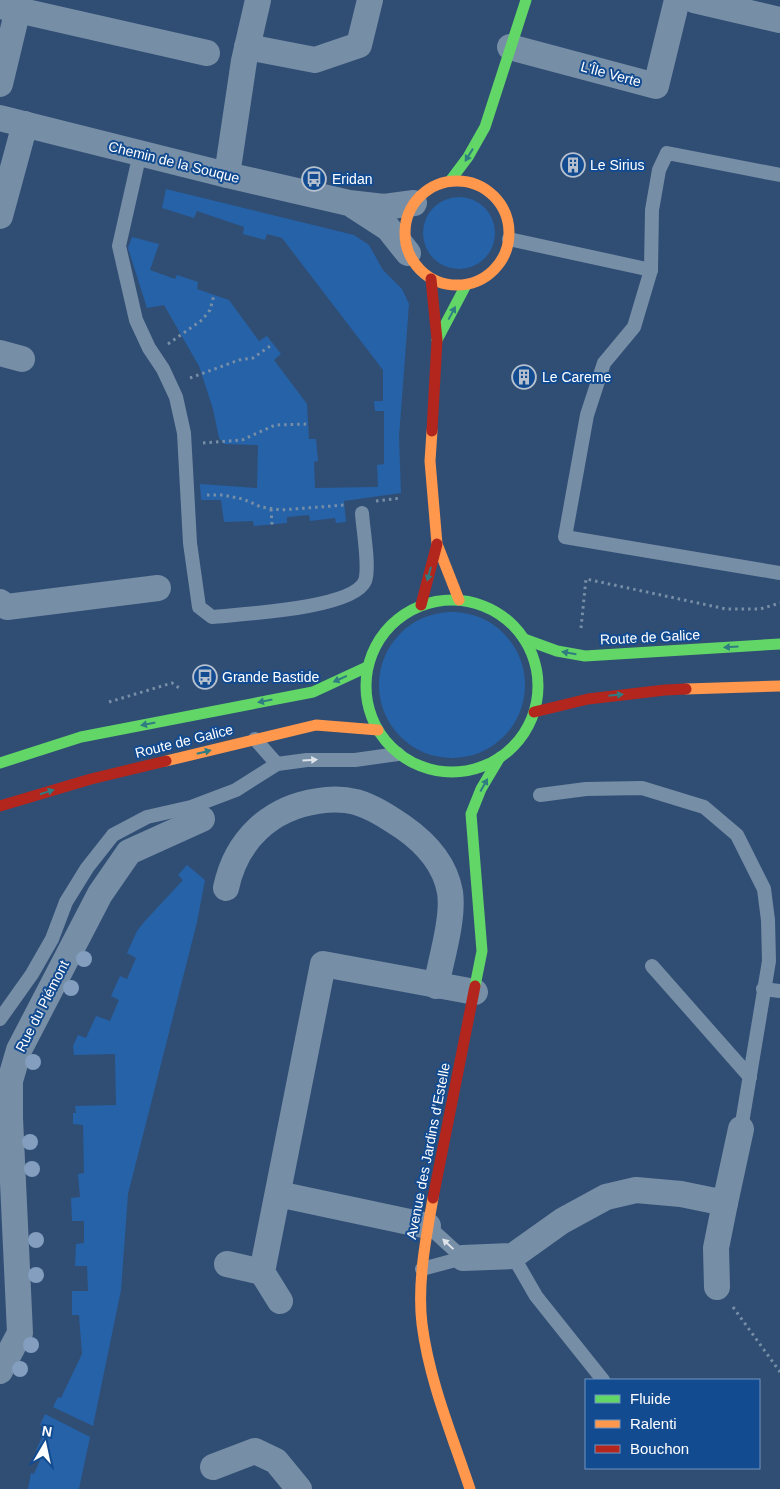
<svg xmlns="http://www.w3.org/2000/svg" width="780" height="1489" font-family="Helvetica,sans-serif">
<style>
.green{fill:#2662a8}
.lines{fill:none;stroke-linecap:round;stroke-linejoin:round}
.path{stroke:#778ea7;stroke-width:3;stroke-dasharray:2.5 4;stroke-linecap:butt}
.lane{stroke:#778ea7;stroke-width:14}
.street{stroke:#778ea7;stroke-width:26}
.fast{stroke:#63d668;stroke-width:11}
.slow{stroke:#ff974d;stroke-width:11}
.jam{stroke:#b3261e;stroke-width:11}
.tree{fill:#839ebf}
.oneway{fill:#2f7c83}
.oneway2{fill:#dde3e9}
.labels{text-anchor:middle;dominant-baseline:central;stroke-width:4;stroke-linejoin:round;paint-order:stroke}
.street-label{font-size:14px;fill:#fff;stroke:#134b91}
.poi-label{font-size:14px;fill:#fff;stroke:#134b91;text-anchor:start}
</style>
<rect width="100%" height="100%" fill="#304e74"/>
<g class="green">
<path d="M 166,189 L 354,235 L 369,245 L 383,270 L 402,289 L 409,304 L 399,437 L 401,493 L 344,501 L 346,522 L 336,523 L 335,518 L 310,521 L 309,515 L 287,517 L 287,523 L 254,526 L 253,521 L 224,522 L 221,500 L 201,500 L 200,484 L 257,488 L 258,445 L 224,444 L 219,438 L 213,409 L 199,366 L 164,305 L 147,308 L 128,248 L 132,237 L 159,244 L 150,270 L 175,279 L 177,275 L 198,282 L 197,289 L 229,300 L 259,341 L 267,336 L 281,354 L 274,360 L 307,404 L 309,439 L 316,439 L 318,461 L 314,462 L 315,488 L 378,487 L 377,465 L 384,464 L 384,411 L 375,411 L 374,401 L 383,401 L 383,370 L 282,238 L 267,234 L 265,240 L 243,234 L 244,227 L 197,211 L 194,218 L 162,208 Z"/>
<circle cx="459" cy="233" r="36"/>
<circle cx="452" cy="685" r="73"/>
<path d="M 187,865 L 205,880 L 197,922 L 128,1194 L 121,1290 L 93,1426 L 53,1407 L 58,1397 L 61,1398 L 82,1354 L 79,1315 L 72,1315 L 72,1291 L 88,1291 L 87,1266 L 75,1266 L 76,1244 L 84,1243 L 84,1221 L 72,1221 L 71,1198 L 80,1197 L 78,1174 L 84,1173 L 83,1125 L 73,1124 L 73,1113 L 76,1113 L 75,1106 L 116,1105 L 115,1054 L 74,1055 L 73,1046 L 78,1035 L 86,1038 L 96,1016 L 110,1021 L 119,1000 L 111,996 L 120,976 L 127,979 L 136,958 L 127,953 L 137,931 L 144,922 L 183,880 L 178,875 Z"/>
<path d="M 45,1414 L 90,1437 L 79,1489 L 28,1489 L 31,1473 L 34,1474 L 43,1453 L 36,1450 L 47,1428 L 40,1425 Z"/>
</g>
<g class="lines">
<g class="path">
<path d="M 168,344 L 202,320 L 210,310 L 214,295"/>
<path d="M 190,378 L 239,360 L 253,358 L 273,344"/>
<path d="M 203,443 L 242,440 L 275,425 L 308,424"/>
<path d="M 207,495 L 223,495 L 243,499 L 261,507 L 281,510 L 345,505"/>
<path d="M 376,501 L 401,498"/>
<path d="M 271,509 L 272,525"/>
<path d="M 581,628 L 586,579 L 726,609 L 760,609 L 780,603"/>
<path d="M 109,702 L 172,683 L 182,690"/>
<path d="M 733,1307 L 780,1372"/>
</g>
<g class="lane">
<path d="M 140,153 L 119,246 L 136,320 L 149,348 L 163,369 L 176,397 L 184,433 L 190,543 L 199,607 L 212,617 C 241,614 353,609 365,581 C 370,567 363,530 362,513"/>
<path d="M 780,175 L 667,153 L 659,170 L 652,210 L 651,270 L 634,327 L 604,363 L 587,415 L 565,537 L 780,573"/>
<path d="M 509,239 L 651,270"/>
<path d="M 255,739 L 277,764 L 307,760 L 355,760 L 398,754"/>
<path d="M 540,795 L 586,789 L 642,788 L 704,807 L 737,835 L 764,889 L 768,920 L 769,961 L 741,1129"/>
<path d="M 652,966 L 750,1077"/>
<path d="M 763,989 L 780,991"/>
<path d="M 0,1019 L 32,974 L 52,939 L 66,902 L 87,868 L 113,835 L 147,817 L 191,807 L 236,790 L 277,764"/>
<path d="M 513,1256 L 536,1296 L 603,1380"/>
<path d="M 422,1269 L 463,1258 L 428,1226"/>
</g>
<g class="street">
<path d="M 694,0 L 780,20"/>
<path d="M 0,6 L 207,53"/>
<path d="M 247,47 L 315,60 L 359,45 L 370,0"/>
<path d="M 510,47 L 656,86 L 677,0"/>
<path d="M 0,84 L 18,9"/>
<path d="M 0,118 L 227,175 L 349,203 L 384,207 L 414,203"/>
<path d="M 227,175 L 244,61 L 258,0"/>
<path d="M 354,206 L 388,228 L 408,253"/>
<path d="M 0,216 L 25,124"/>
<path d="M 0,353 L 22,359"/>
<path d="M 0,602 L 7,607 L 158,588"/>
<path d="M 226,888 C 236,840 270,808 318,801 C 330,799 344,799 356,802 C 373,807 388,817 403,827 C 426,843 445,864 450,892 C 454,918 441,960 436,986"/>
<path d="M 278,1194 L 428,1226"/>
<path d="M 463,1258 L 513,1256 L 562,1221 L 606,1197 L 636,1190 L 681,1194 L 725,1203 L 741,1129"/>
<path d="M 227,1264 L 262,1272"/>
<path d="M 717,1287 L 716,1248 L 725,1203"/>
<path d="M 280,1301 L 262,1272 L 323,964 L 475,992"/>
<path d="M 0,1371 L 20,1333 L 10,1118 L 10,1081 L 19,1050 L 100,894 L 129,852 L 202,819"/>
<path d="M 213,1467 L 255,1451 L 276,1461 L 299,1489"/>
</g>
<g class="fast">
<path d="M 450,181 L 468,157 L 485,127 L 526,0"/>
<path d="M 437,340 L 466,285"/>
<circle cx="452" cy="686" r="86"/>
<path d="M 524,639 L 557,651 L 585,656 L 780,644"/>
<path d="M 0,763 L 81,737 L 313,692 L 367,667"/>
<path d="M 475,986 L 482,951 L 471,814 L 481,789 L 500,757"/>
</g>
<g class="slow">
<circle cx="457" cy="233" r="52"/>
<path d="M 432,431 L 430,461 L 437,544 L 459,600"/>
<path d="M 686,689 L 780,686"/>
<path d="M 166,761 L 316,725 L 378,730"/>
<path d="M 433,1198 C 426,1237 417,1284 422,1324 C 429,1380 452,1435 470,1489"/>
</g>
<g class="jam">
<path d="M 431,279 L 437,340 L 432,431"/>
<path d="M 421,605 L 437,544"/>
<path d="M 534,712 L 588,699 L 665,690 L 686,689"/>
<path d="M 0,806 L 91,779 L 166,761"/>
<path d="M 433,1198 L 475,986"/>
</g>
</g>
<g class="tree">
<circle cx="84" cy="959" r="8"/>
<circle cx="71" cy="988" r="8"/>
<circle cx="33" cy="1062" r="8"/>
<circle cx="30" cy="1142" r="8"/>
<circle cx="32" cy="1169" r="8"/>
<circle cx="36" cy="1240" r="8"/>
<circle cx="36" cy="1275" r="8"/>
<circle cx="31" cy="1345" r="8"/>
<circle cx="20" cy="1369" r="8"/>
</g>
<defs><path id="oneway-solid" d="M-6-.8H1V-3.2L6.5 0L1 3.2V.8H-6Z" transform="scale(1.25)"/></defs>
<g class="oneway">
<use href="#oneway-solid" transform="translate(469 155) rotate(122)"/>
<use href="#oneway-solid" transform="translate(452 313) rotate(-62)"/>
<use href="#oneway-solid" transform="translate(429 574) rotate(105)"/>
<use href="#oneway-solid" transform="translate(731 647) rotate(177)"/>
<use href="#oneway-solid" transform="translate(569 653) rotate(-170)"/>
<use href="#oneway-solid" transform="translate(340 679) rotate(156)"/>
<use href="#oneway-solid" transform="translate(616 695) rotate(-6)"/>
<use href="#oneway-solid" transform="translate(265 701) rotate(169)"/>
<use href="#oneway-solid" transform="translate(148 724) rotate(169)"/>
<use href="#oneway-solid" transform="translate(204 752) rotate(-14)"/>
<use href="#oneway-solid" transform="translate(484 785) rotate(-61)"/>
<use href="#oneway-solid" transform="translate(47 792) rotate(-17)"/>
</g>
<g class="oneway2">
<use href="#oneway-solid" transform="translate(310 760) rotate(-3)"/>
<use href="#oneway-solid" transform="translate(448 1244) rotate(-137)"/>
</g>
<defs>
<g id="building-ring" transform="scale(1.25)"><circle r="9.5" fill="#134b91" stroke="#b7c1ce" stroke-width="1.5"/><path d="M-4-6H4V6H1V3H-1V6H-4ZM-2.5-4.3h1.7v1.8h-1.7ZM.8-4.3h1.7v1.8H.8ZM-2.5-1h1.7V.8h-1.7ZM.8-1h1.7V.8H.8Z" fill="#b7c1ce"/></g>
<g id="bus-ring" transform="scale(1.25)"><circle r="9.5" fill="#134b91" stroke="#b7c1ce" stroke-width="1.5"/><path d="M-5-6H5V4H4V6H2V4H-2V6H-4V4H-5ZM-3.5-4V0h7V-4ZM-3.5 1.2v1.5H-2V1.2ZM2 1.2v1.5H3.5V1.2Z" fill="#b7c1ce"/></g>
</defs>
<g fill-rule="evenodd">
<use href="#building-ring" x="573" y="165"/>
<use href="#bus-ring" x="314" y="179"/>
<use href="#building-ring" x="524" y="377"/>
<use href="#bus-ring" x="205" y="677"/>
</g>
<g class="labels">
<g class="street-label">
<text transform="translate(611 74) rotate(15)">L'Île Verte</text>
<text transform="translate(174 162) rotate(14)">Chemin de la Souque</text>
<text transform="translate(650 637) rotate(-3)">Route de Galice</text>
<text transform="translate(184 741) rotate(-14)">Route de Galice</text>
<text transform="translate(42 1006) rotate(-63)">Rue du Piémont</text>
<text transform="translate(428 1151) rotate(-79)">Avenue des Jardins d’Estelle</text>
</g>
<g class="poi-label">
<text x="590" y="165">Le Sirius</text>
<text x="332" y="179">Eridan</text>
<text x="542" y="377">Le Careme</text>
<text x="222" y="677">Grande Bastide</text>
</g>
</g>
<rect x="585" y="1379" width="175" height="90" fill="#134b91" stroke="#7193bd"/>
<rect x="595" y="1395" width="25" height="8" fill="#63d668" stroke="#7193bd"/>
<text x="630" y="1404" font-size="15" fill="#ffffff">Fluide</text>
<rect x="595" y="1420" width="25" height="8" fill="#ff974d" stroke="#7193bd"/>
<text x="630" y="1429" font-size="15" fill="#ffffff">Ralenti</text>
<rect x="595" y="1445" width="25" height="8" fill="#b3261e" stroke="#7193bd"/>
<text x="630" y="1454" font-size="15" fill="#ffffff">Bouchon</text>
<g transform="translate(45 1444) rotate(9)" stroke="#134b91" stroke-width="4" paint-order="stroke">
<path d="M0-4L9 19L0 12L-9 19Z" fill="#ffffff"/>
<text y="-8" font-size="14" font-weight="bold" text-anchor="middle" fill="#ffffff">N</text>
</g>
</svg>
